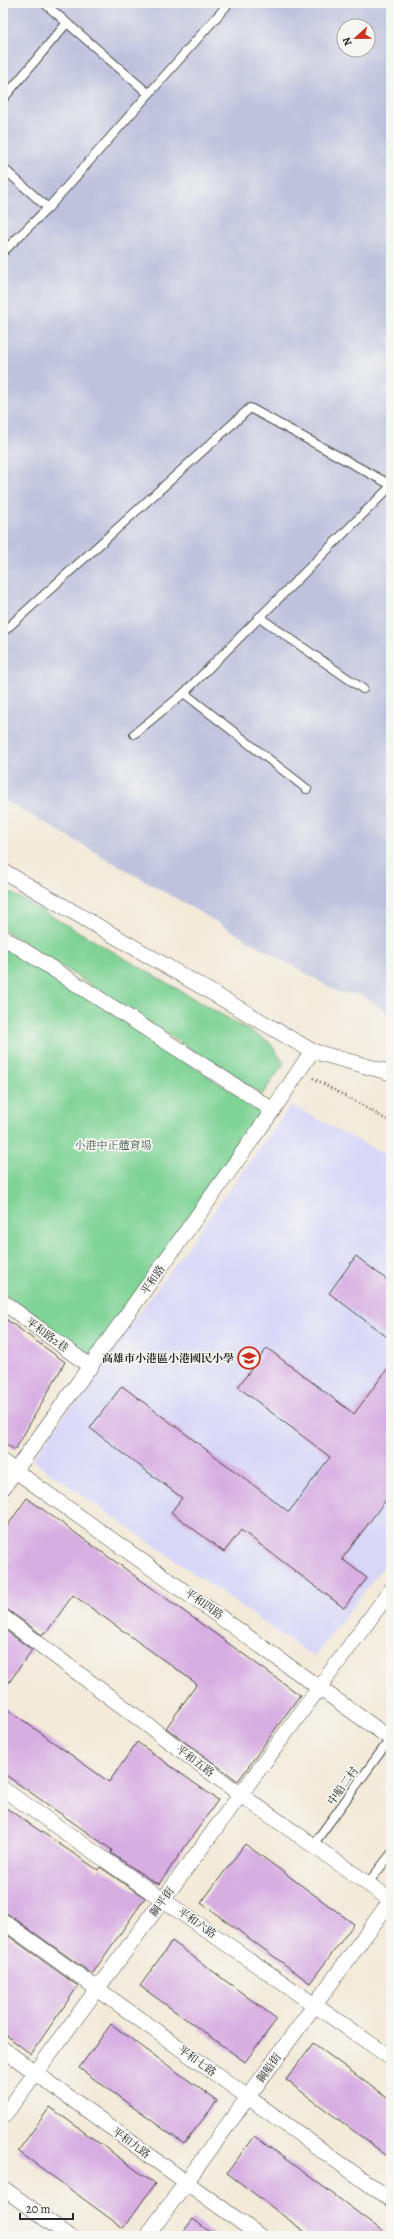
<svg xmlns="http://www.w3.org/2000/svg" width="394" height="2239" font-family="Alegreya,'Noto Serif TC',serif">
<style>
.built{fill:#d8d7f8}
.industrial{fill:#bfc2dd;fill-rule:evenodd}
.green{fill:#7fd396;stroke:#557f60}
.building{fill:#d7aee2}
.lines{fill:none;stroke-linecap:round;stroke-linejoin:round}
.lane-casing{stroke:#494845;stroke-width:10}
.street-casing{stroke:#494845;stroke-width:16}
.path{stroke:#494845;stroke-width:2.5;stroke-dasharray:1 3;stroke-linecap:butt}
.lane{stroke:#fff;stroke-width:8}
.street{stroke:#fff;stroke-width:15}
.labels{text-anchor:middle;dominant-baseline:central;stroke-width:3.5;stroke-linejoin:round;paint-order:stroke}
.park-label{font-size:11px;fill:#445d4b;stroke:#f6f6f2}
.street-label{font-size:11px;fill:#2b2b2b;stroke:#f6f6f2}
.poi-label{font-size:11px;font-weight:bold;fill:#2b2b2b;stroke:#f6f6f2;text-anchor:end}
</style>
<rect width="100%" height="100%" fill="#f6f6f2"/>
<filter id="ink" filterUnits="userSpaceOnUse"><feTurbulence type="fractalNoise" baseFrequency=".025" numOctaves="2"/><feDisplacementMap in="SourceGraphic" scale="8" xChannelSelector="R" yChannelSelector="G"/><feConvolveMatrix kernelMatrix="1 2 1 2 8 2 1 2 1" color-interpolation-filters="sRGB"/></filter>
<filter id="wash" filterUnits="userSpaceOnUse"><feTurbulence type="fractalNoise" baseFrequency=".012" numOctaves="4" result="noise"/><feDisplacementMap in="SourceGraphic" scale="16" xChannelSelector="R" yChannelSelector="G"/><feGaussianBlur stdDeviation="0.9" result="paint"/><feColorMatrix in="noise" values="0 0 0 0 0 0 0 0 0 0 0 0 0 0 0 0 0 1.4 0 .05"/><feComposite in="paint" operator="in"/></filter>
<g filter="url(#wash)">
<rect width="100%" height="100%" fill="#f3ead9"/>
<path class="built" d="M 291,1105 L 391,1158 L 391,1557 L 314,1657 L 32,1460 Z"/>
<path class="industrial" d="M 3,3 L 391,3 L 391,1015 L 362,995 L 338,992 L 3,799 ZM 344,26 L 368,26 L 368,50 L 344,50 Z"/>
<g class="green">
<path d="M 3,888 L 269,1042 L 284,1063 L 262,1095 L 3,929 Z"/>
<path d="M 3,942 L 268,1115 L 94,1360 L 3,1293 Z"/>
</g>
<g id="blocks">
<g class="building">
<path d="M 356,1256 L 391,1283 L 391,1340 L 329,1293 Z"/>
<path d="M 3,1317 L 65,1362 L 15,1450 L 3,1442 Z"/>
<path d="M 267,1348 L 354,1414 L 391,1364 L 391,1493 L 342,1559 L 367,1578 L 344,1608 L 241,1530 L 224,1552 L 171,1512 L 182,1498 L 90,1428 L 122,1386 L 289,1512 L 330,1457 L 238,1387 Z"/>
<path d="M 27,1498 L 300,1695 L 238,1781 L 166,1728 L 197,1684 L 73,1595 L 46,1633 L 44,1632 L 42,1635 L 8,1610 L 3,1608 L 3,1532 Z"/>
<path d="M 3,1628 L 32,1650 L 3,1691 Z"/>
<path d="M 3,1706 L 109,1782 L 137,1742 L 218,1800 L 159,1884 L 156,1882 L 155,1883 L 111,1853 L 112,1850 L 3,1773 Z"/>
<path d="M 3,1806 L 98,1870 L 100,1867 L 145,1898 L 92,1974 L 8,1914 L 3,1912 Z"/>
<path d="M 245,1844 L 354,1924 L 310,1983 L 201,1903 Z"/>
<path d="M 3,1932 L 78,1986 L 31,2054 L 3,2033 Z"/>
<path d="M 172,1941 L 277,2019 L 245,2062 L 140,1986 Z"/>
<path d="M 111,2024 L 217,2101 L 184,2144 L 79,2068 Z"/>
<path d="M 313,2043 L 391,2101 L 391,2159 L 286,2080 Z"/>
<path d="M 50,2107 L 155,2184 L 123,2228 L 18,2151 Z"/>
<path d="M 254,2136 L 329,2191 L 389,2236 L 311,2236 L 301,2229 L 227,2173 Z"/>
<path d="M 193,2219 L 215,2236 L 180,2236 Z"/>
</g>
</g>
</g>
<g filter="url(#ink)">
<use href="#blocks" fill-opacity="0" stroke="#494845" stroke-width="1"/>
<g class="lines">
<g class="lane-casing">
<g id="lane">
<path d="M 44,3 L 149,94"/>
<path d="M 3,99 L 66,24"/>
<path d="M 3,168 L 48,208"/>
<path d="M 3,252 L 48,208 L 229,3"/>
<path d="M 259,617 L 363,689"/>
<path d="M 3,632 L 250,408 L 391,485"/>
<path d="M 184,693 L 307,789"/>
<path d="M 134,734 L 184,693 L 391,486"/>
<path d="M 313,1845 L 390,1739"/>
<path d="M 368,1883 L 391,1854"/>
</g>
</g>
<g class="street-casing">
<g id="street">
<path d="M 3,871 L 312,1051 L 391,1073"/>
<path d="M 3,937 L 273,1110"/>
<path d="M 3,1302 L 91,1367"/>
<path d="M 3,1462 L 391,1739"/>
<path d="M 3,1488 L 273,1110 L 312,1051"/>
<path d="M 3,1617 L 241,1795 L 391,1900"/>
<path d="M 3,1789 L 391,2058"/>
<path d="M 3,1921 L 391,2200"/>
<path d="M 3,2049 L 260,2236"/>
<path d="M 3,2117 L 391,1590"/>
<path d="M 3,2188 L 69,2236"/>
<path d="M 147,2236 L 391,1900"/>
</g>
</g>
<path class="path" d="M 313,1078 L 391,1122"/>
<use href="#lane" class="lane"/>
<use href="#street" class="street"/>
</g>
</g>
<defs>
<g id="school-ring" transform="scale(1.15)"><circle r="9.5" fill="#f6f6f2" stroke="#c8321e" stroke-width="1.5"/><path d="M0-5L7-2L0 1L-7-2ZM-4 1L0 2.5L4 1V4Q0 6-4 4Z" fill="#c8321e"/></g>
</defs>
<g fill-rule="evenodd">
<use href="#school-ring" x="249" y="1358"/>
</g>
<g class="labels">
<g class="park-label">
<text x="113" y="1145">小港中正體育場</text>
</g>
<g class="street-label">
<text transform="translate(153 1280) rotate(-55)">平和路</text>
<text transform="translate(47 1335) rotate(36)">平和路2巷</text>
<text transform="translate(204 1604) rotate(35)">平和四路</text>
<text transform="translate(195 1761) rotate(37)">平和五路</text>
<text transform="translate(343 1786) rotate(-54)">中船二村</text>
<text transform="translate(162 1902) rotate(-54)">鋼平街</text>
<text transform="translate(197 1923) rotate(35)">平和六路</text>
<text transform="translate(197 2061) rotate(36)">平和七路</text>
<text transform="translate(269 2068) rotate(-54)">鋼船街</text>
<text transform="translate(131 2143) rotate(36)">平和九路</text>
</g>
<g class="poi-label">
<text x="234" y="1358">高雄市小港區小港國民小學</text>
</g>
</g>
<rect width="394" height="2239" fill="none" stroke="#f6f6f2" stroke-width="16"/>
<g transform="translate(356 38) rotate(248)"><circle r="19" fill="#f6f6f2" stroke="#a5a5a2"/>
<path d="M0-3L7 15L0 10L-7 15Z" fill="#c8321e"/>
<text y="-6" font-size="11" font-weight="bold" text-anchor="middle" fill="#2b2b2b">N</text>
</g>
<path d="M20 2213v6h53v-6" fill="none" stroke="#2b2b2b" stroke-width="2"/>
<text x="26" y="2213" font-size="12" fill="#2b2b2b" stroke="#f6f6f2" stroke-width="3" paint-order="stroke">20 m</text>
</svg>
